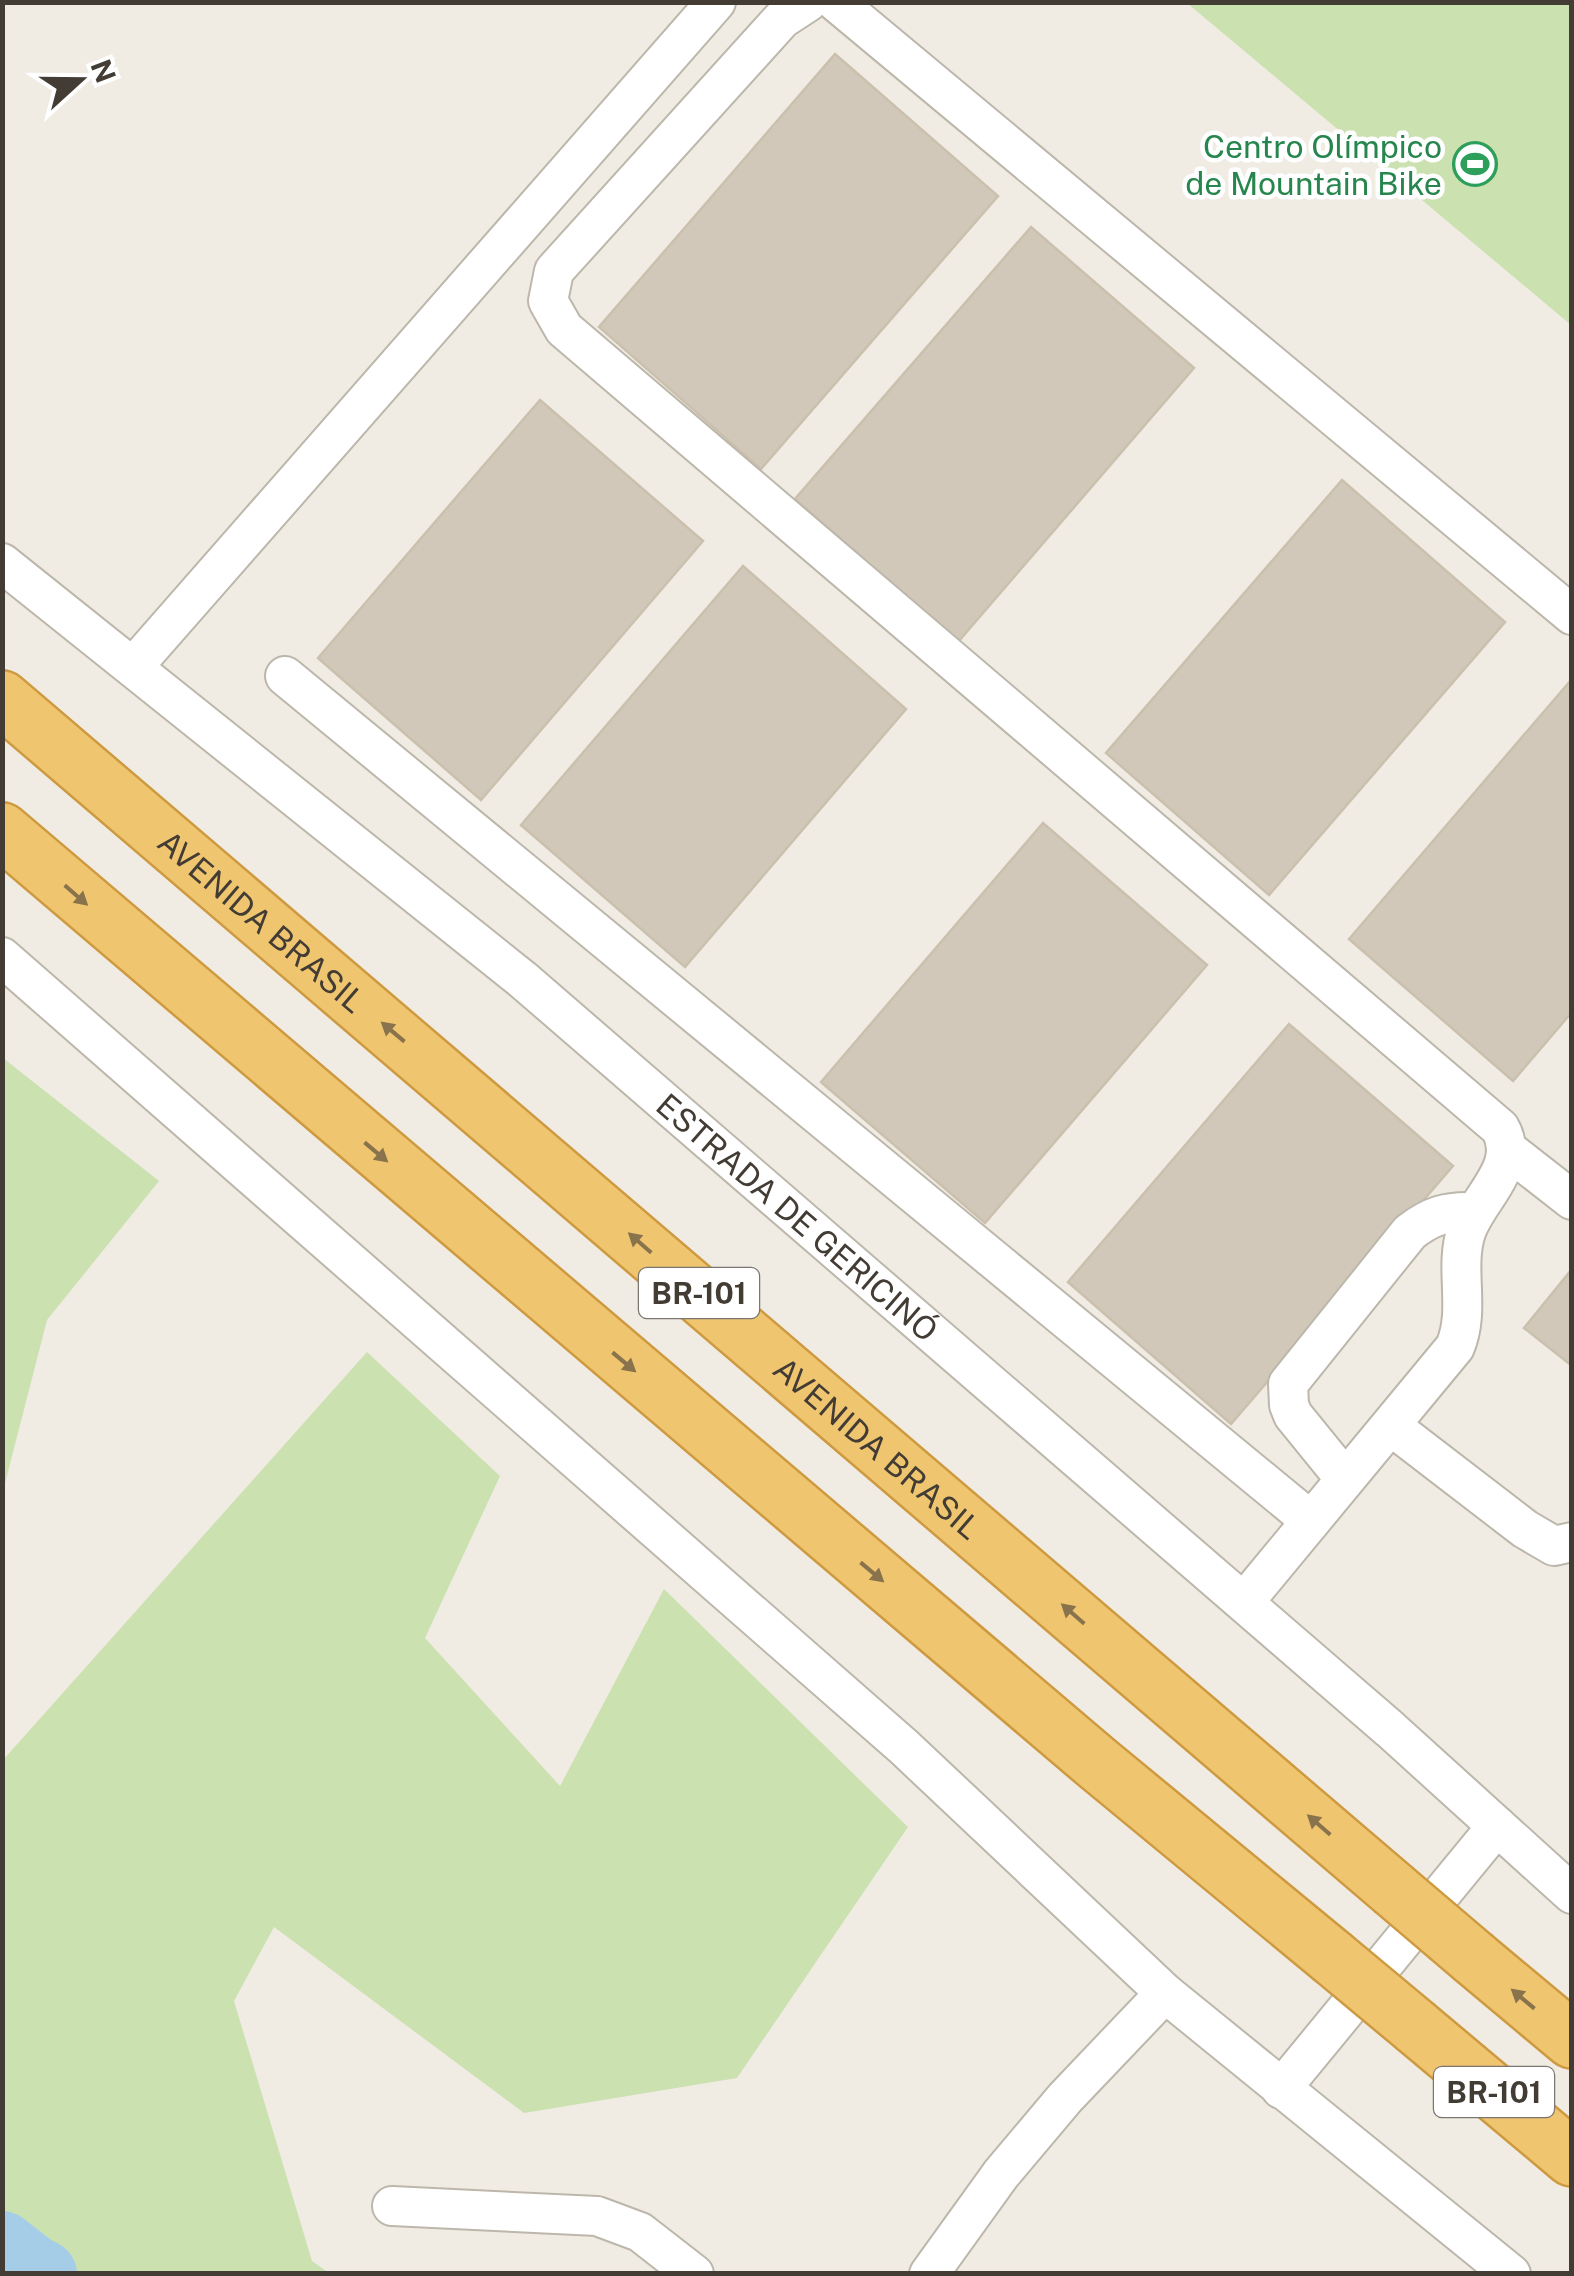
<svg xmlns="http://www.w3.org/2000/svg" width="1574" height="2276" font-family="'Public Sans',sans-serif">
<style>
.green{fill:#cbe1b0}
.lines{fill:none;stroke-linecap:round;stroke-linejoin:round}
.river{stroke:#a5cde8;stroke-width:68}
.building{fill:#d1c8ba;stroke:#cbc0ae;stroke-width:2.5}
.minor-casing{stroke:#bdb7ab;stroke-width:42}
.highway-casing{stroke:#ce9a40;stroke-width:60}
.minor{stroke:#fff;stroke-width:38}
.highway{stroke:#f0c56f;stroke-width:55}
.highway-bridge-casing{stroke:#ce9a40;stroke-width:60;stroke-linecap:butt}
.highway-bridge{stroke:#f0c56f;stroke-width:55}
.oneway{fill:#88734c}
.labels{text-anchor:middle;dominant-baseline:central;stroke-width:9;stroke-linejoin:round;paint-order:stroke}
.shield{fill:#fff;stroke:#7b7671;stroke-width:2.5}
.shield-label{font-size:30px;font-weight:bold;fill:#423c34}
.leisure-label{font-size:32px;fill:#27864d;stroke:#fff;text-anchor:end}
.street-label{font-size:32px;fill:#423c34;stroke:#fff}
</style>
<rect width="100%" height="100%" fill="#f0ece4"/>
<g class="green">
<path d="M 1187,3 L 1571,3 L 1571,325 Z"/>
<path d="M 3,1058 L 159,1181 L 47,1320 L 3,1491 Z"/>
<path d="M 367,1352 L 500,1476 L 425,1638 L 560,1786 L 664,1589 L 908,1827 L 737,2078 L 524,2113 L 274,1927 L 234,2001 L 312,2261 L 329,2273 L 3,2273 L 3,1760 Z"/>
</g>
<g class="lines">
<path class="river" d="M 2,2245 L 33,2269 L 43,2274"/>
</g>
<g class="building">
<path d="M 835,54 L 998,196 L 761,469 L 599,327 Z"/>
<path d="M 1031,227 L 1194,368 L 958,642 L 795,499 Z"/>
<path d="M 540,400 L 703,541 L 481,800 L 318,658 Z"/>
<path d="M 1342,480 L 1505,622 L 1269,895 L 1106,753 Z"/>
<path d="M 743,566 L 906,709 L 685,967 L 521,825 Z"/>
<path d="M 1571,680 L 1572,1012 L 1513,1081 L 1349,939 Z"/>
<path d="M 1043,823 L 1207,965 L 985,1223 L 821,1082 Z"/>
<path d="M 1289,1024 L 1453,1166 L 1231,1424 L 1068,1282 Z"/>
<path d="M 1572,1269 L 1572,1366 L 1524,1328 Z"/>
</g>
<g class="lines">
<g class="minor-casing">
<g id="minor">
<path d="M 808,2 L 782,19 L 554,271 L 548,301 L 564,329 L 1500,1128 C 1522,1166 1478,1197 1466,1232 C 1454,1270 1471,1309 1455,1347 L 1244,1602"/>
<path d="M 836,2 L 1572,615"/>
<path id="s1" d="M 2,563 L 522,979 L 1391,1730 L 1572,1894"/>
<path d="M 133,667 L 716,2"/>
<path d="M 285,676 L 1311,1521"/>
<path d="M 2,957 L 904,1747 L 1165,1993 L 1511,2274"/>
<path d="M 1508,1150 L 1572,1200"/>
<path d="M 1391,1426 L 1525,1529 L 1554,1546 L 1572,1542"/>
<path d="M 1345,1479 L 1293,1415 L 1289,1405 L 1288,1384 L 1410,1232 C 1431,1216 1446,1211 1473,1212"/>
<path d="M 1281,2089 L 1497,1826"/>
<path d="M 392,2206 L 597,2216 L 640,2232 L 694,2274"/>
<path d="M 929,2274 L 1001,2174 L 1065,2098 L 1165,1993"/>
</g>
</g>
<g class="highway-casing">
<g id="highway">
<path id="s2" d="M 2,699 L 1393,1889"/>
<path d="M 2,831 L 1097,1763 L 1332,1957"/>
<path d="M 1474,1958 L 1572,2040"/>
<path d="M 1416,2027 L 1572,2158"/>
</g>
</g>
<use href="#minor" class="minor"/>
<use href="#highway" class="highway"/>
<g class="highway-bridge-casing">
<g id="highway-bridge">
<path d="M 1393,1889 L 1474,1958"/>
<path d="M 1332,1957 L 1416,2027"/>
</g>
</g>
<use href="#highway-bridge" class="highway-bridge"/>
</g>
<defs><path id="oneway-solid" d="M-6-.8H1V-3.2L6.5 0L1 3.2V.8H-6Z" transform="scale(2.5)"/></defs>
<g class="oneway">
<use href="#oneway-solid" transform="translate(76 895) rotate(41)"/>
<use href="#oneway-solid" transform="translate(393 1032) rotate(-140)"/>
<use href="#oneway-solid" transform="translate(376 1152) rotate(40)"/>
<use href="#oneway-solid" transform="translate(640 1243) rotate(-139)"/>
<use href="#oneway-solid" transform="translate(624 1362) rotate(40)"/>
<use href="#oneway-solid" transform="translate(872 1572) rotate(40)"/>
<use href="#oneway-solid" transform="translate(1073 1614) rotate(-139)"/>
<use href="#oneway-solid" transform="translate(1319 1825) rotate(-139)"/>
<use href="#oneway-solid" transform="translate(1523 1999) rotate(-140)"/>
</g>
<defs>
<g id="stadium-ring" transform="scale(2.25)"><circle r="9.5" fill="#fff" stroke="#2e9e5b" stroke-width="1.5"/><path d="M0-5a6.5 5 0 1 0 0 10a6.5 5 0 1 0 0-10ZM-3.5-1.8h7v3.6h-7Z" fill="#2e9e5b"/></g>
</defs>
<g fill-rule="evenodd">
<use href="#stadium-ring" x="1475" y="164"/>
</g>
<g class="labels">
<g class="shield">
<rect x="639" y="1268" width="120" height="50" rx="8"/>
<rect x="1434" y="2067" width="120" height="50" rx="8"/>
</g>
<g class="shield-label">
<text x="699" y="1293">BR-101</text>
<text x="1494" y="2092">BR-101</text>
</g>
<g class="leisure-label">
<text x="1442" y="146">Centro Olímpico<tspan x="1442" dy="37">de Mountain Bike</tspan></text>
</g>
<g class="street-label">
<text stroke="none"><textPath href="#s2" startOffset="342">AVENIDA BRASIL</textPath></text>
<text stroke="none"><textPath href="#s1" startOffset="1030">ESTRADA DE GERICINÓ</textPath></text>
<text stroke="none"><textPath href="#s2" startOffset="1152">AVENIDA BRASIL</textPath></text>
</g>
</g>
<rect width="1574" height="2276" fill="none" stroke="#423c34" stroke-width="10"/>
<g transform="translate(80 80) rotate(69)" stroke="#ffffff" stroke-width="8" paint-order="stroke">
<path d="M0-8L18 38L0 25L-18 38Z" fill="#423c34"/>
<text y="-15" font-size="28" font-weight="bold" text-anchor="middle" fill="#423c34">N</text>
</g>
</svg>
